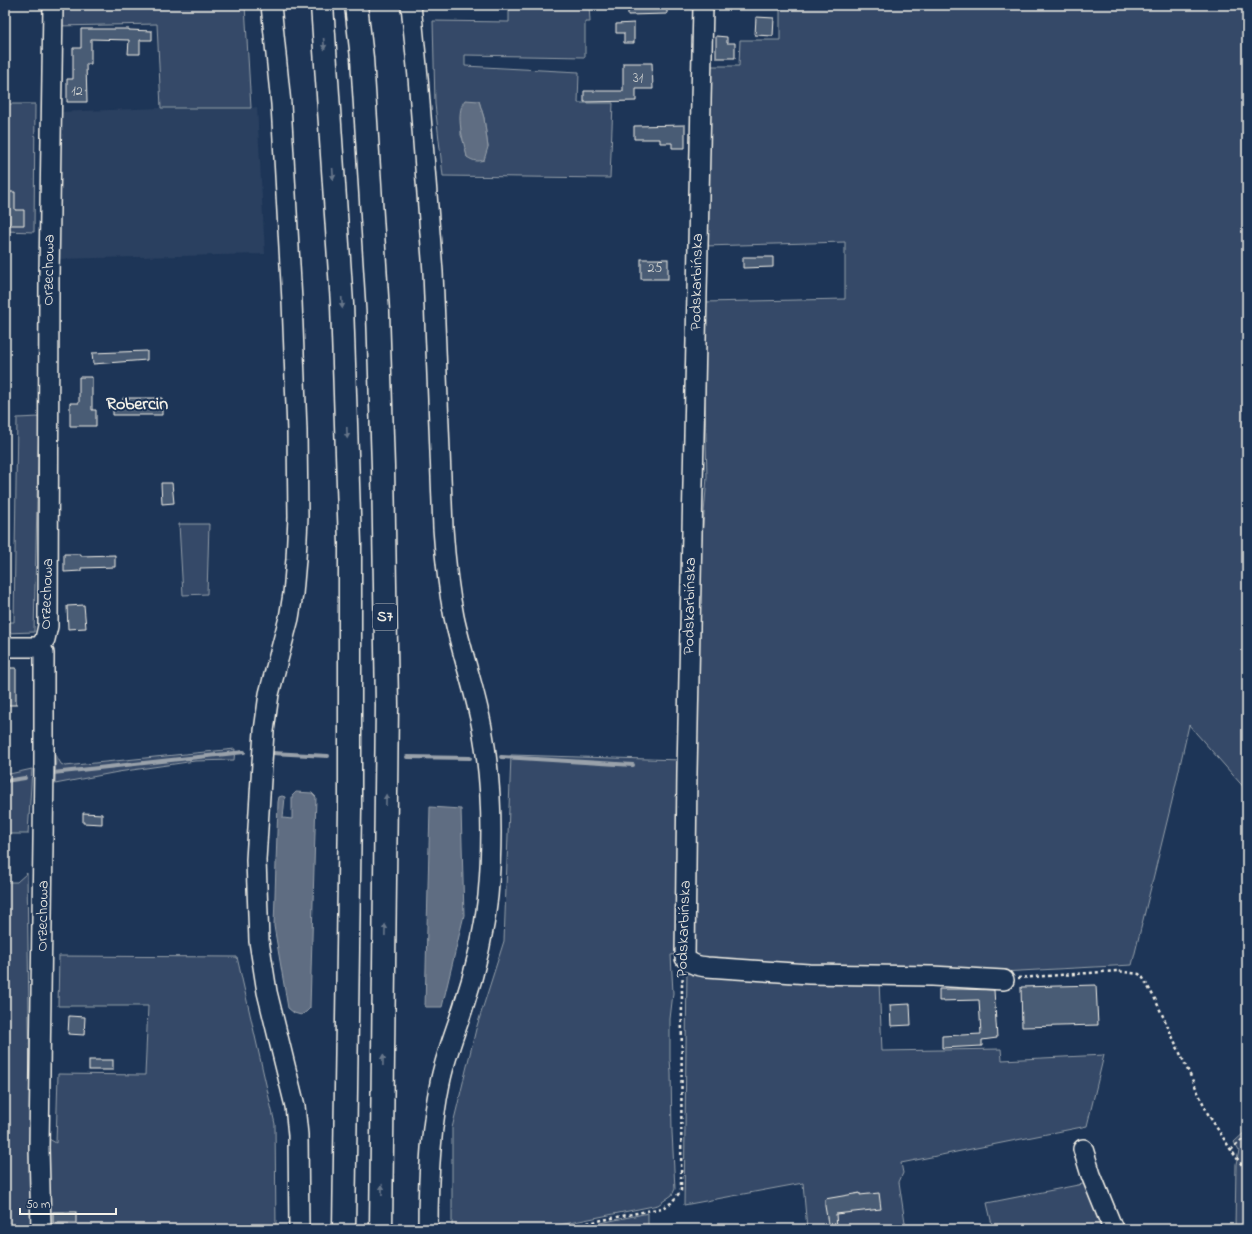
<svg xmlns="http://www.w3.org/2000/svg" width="1252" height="1234" font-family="'Indie Flower',sans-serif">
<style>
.built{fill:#2a4060}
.green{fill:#354a67;stroke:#949ea8;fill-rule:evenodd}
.water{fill:#5e6d82;stroke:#9aa2ab}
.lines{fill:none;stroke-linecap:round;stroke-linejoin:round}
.stream{stroke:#9aa2ab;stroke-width:4}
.building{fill:#485b74;stroke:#f4f1e8}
.minor-casing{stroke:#f4f1e8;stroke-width:22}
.highway-casing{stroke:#f4f1e8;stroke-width:25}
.path{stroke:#f4f1e8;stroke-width:2.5;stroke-dasharray:3 3;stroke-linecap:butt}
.minor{stroke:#1d3557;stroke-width:19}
.highway{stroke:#1d3557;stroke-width:22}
.oneway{fill:#68778a}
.labels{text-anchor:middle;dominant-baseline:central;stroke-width:4;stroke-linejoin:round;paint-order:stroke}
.number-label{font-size:14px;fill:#c9cccb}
.shield{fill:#1d3557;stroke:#b4b9bc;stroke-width:1}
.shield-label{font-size:15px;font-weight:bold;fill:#f4f1e8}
.street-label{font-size:16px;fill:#f4f1e8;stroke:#1d3557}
.quarter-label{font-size:18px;font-weight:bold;fill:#f4f1e8;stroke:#1d3557}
</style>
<rect width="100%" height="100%" fill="#1d3557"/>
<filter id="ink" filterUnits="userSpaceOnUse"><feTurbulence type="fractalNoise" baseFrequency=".025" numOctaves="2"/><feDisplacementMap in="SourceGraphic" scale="8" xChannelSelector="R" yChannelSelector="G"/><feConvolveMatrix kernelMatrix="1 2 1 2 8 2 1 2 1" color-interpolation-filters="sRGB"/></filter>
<g filter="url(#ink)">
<path class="built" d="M 257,107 L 265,254 L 56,259 L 58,112 L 161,108 L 251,108 Z"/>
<g class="green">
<path d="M 58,5 L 245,5 L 251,108 L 161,108 L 157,24 L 57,26 Z"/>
<path d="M 509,5 L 589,5 L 590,22 L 585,22 L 585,57 L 465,55 L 465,66 L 579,72 L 578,103 L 613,103 L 610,178 L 443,176 L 435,104 L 433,21 L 509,22 ZM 479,101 L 484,118 L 488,147 L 467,157 L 465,145 L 461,135 L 461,115 Z"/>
<path d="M 709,5 L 1247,5 L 1247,791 L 1189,725 L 1172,801 L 1132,965 L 1001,972 L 878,970 L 697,957 L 689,950 L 697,598 L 707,477 L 704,367 L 704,302 L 845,299 L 845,242 L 704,246 L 709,66 L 739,66 L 740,40 L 780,40 L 780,6 L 709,6 Z"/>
<path d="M 5,104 L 35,104 L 34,232 L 5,231 Z"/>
<path d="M 39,417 L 34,632 L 5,633 L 5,622 L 14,622 L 17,418 Z"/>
<path d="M 179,524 L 209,524 L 207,594 L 183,595 Z"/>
<path d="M 235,749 L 234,760 L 195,761 L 118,772 L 55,784 L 56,755 L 61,764 L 65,766 Z"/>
<path d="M 511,755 L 682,760 L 680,954 L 671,955 L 673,993 L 670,1019 L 670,1059 L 671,1072 L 672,1132 L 675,1189 L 672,1195 L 658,1205 L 540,1229 L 452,1229 L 452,1128 L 476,1029 L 504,941 Z"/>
<path d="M 32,769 L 28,834 L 5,834 L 5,775 Z"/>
<path d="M 27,873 L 32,1229 L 5,1229 L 5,882 L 17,882 Z"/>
<path d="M 59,956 L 237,957 L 275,1124 L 276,1229 L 50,1229 L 49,1139 L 56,1143 L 58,1074 L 145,1075 L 148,1006 L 58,1006 Z"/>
<path d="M 687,970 L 879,981 L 882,1051 L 1001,1049 L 1002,1060 L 1104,1055 L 1087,1126 L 901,1163 L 903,1173 L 899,1182 L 906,1229 L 807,1229 L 803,1183 L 684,1205 Z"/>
<path d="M 1247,1130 L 1247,1229 L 1235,1229 L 1236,1164 L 1239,1151 L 1234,1142 Z"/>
<path d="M 1088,1183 L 1106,1229 L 993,1229 L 987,1203 Z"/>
<path d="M 648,1213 L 648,1229 L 572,1229 L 577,1228 Z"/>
</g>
<g class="water">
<path d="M 465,100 L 479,101 L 484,118 L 488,147 L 484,160 C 477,162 473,161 467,157 C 464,142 454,114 465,100 Z"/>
<path d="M 296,792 L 312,793 L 316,797 L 310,1008 L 306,1012 L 301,1015 L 294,1013 L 288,1008 L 274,926 L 278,802 L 279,797 L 282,796 L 285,797 L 283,818 L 292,819 L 292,796 Z"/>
<path d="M 430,807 L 461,809 L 464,915 L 442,1007 L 425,1007 Z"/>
</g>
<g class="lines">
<g class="stream">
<path d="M 272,753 L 328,756"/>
<path d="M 407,757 L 470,758"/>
<path d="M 501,757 L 633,765"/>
<path d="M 53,773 L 244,752"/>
<path d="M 5,781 L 25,778"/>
</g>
</g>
<g class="building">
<path d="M 628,5 L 667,5 L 667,14 L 628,15 Z"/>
<path d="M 756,17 L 774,18 L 773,36 L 755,35 Z"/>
<path d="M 634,23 L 634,43 L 624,43 L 624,33 L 616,33 L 616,24 Z"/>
<path d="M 81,29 L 129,29 L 129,30 L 152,31 L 152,40 L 140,40 L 140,54 L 128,54 L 129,40 L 91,39 L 91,64 L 86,64 L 87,102 L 67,102 L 67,79 L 73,79 L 73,48 L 81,48 Z"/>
<path d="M 716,36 L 727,37 L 727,43 L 735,43 L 735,58 L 716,58 Z"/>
<path d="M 623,63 L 652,63 L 653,89 L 636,89 L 636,101 L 584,102 L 584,91 L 623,91 Z"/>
<path d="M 685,125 L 685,148 L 672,148 L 672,143 L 660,143 L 660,139 L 634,139 L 634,126 Z"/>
<path d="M 5,192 L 15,192 L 15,210 L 24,210 L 24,225 L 8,225 L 8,220 L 5,220 Z"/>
<path d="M 743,257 L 773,257 L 773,267 L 743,268 Z"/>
<rect x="641" y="259" width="27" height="20"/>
<path d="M 147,351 L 147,360 L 93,364 L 92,353 Z"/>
<path d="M 79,377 L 92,377 L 92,410 L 96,410 L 96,426 L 70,426 L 70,403 L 79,403 Z"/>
<path d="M 123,398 L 162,398 L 162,415 L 113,415 L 113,402 L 123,402 Z"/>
<path d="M 161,483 L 172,483 L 174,503 L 162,504 Z"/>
<path d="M 64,554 L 81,554 L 81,556 L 115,555 L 115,567 L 81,568 L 81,571 L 64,572 Z"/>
<path d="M 84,605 L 86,628 L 68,629 L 67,606 Z"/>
<rect x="5" y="668" width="11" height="37"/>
<path d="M 83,813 L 102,814 L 102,824 L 83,823 Z"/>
<path d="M 1096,985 L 1098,1025 L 1022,1027 L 1021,987 Z"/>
<path d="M 939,989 L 960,989 L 994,990 L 997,1038 L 982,1040 L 982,1046 L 942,1048 L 942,1036 L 981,1034 L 979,1000 L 939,1001 Z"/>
<path d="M 910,1004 L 911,1025 L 891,1026 L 890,1005 Z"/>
<path d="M 69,1016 L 85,1017 L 84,1035 L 68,1034 Z"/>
<rect x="89" y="1060" width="24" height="10"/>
<path d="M 860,1193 L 860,1195 L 879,1193 L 881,1209 L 836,1214 L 837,1229 L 829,1229 L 825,1206 L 825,1199 Z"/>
<rect x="53" y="1212" width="23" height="11"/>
</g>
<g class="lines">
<g class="minor-casing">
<g id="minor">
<path d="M 271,5 L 281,104 L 292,301 L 297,431 L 298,517 L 296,559 L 293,594 L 289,618 L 269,694 L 264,731 L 256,860 L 259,941 L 267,992 L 295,1106 L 298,1135 L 299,1229"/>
<path d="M 411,5 L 418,77 L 433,272 L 443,528 C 445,558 448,587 454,617 C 462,654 475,690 482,728 C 492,783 493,840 488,896 C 484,934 475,972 463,1008 C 455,1033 445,1057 440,1083 C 430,1131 428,1180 428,1229"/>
<path d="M 703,5 L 687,772 L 685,958 C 692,965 698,966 707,967 L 809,974 L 932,976 L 1004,980"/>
<path d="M 5,647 L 40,647"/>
<path d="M 40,647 L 45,639 L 48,626 L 49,276 L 53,5"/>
<path d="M 40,647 L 44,653 L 44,764 L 39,1148 L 41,1229"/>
<path d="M 1083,1149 L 1091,1175 L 1113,1229"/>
</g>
</g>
<g class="highway-casing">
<g id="highway">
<path d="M 322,5 L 342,304 L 350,544 L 350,809 L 344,1229"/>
<path d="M 356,5 L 362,58 L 378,312 L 383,467 L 387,705 L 381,1229"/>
</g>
</g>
<g class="path">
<path d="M 1018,978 L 1117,971 L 1139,974 L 1143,978 L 1155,999 L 1208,1114 L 1231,1150 L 1247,1172"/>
<path d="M 1231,1150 L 1247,1135"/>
<path d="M 558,1229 L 662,1208 L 671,1203 L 681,1191 L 682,985 L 683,975"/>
</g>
<use href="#minor" class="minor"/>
<use href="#highway" class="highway"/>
</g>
<defs><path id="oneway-solid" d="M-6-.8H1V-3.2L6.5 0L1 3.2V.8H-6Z"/></defs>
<g class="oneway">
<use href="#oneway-solid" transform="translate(324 44) rotate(86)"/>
<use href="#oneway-solid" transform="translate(333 174) rotate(86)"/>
<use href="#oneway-solid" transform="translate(342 303) rotate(87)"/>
<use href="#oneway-solid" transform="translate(347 433) rotate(88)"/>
<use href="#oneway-solid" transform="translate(386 800) rotate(-89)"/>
<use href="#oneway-solid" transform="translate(385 930) rotate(-89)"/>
<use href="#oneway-solid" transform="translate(383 1060) rotate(-89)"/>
<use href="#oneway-solid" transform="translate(382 1190) rotate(-89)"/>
</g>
</g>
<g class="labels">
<g class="number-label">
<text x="638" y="78">31</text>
<text x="77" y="91">12</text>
<text x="655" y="268">25</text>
</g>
<rect class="shield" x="373" y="604" width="24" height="26" rx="3"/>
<g class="shield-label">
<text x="385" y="617">S7</text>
</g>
<g class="street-label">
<text transform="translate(49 270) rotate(-89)">Orzechowa</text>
<text transform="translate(697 282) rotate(-89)">Podskarbińska</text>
<text transform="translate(47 594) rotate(-88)">Orzechowa</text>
<text transform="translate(690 606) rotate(-89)">Podskarbińska</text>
<text transform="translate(43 916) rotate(-89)">Orzechowa</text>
<text transform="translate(684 929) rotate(-88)">Podskarbińska</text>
</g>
<g class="quarter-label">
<text x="137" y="405">Robercin</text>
</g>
</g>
<rect width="1252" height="1234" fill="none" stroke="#1d3557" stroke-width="20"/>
<rect x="10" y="10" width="1232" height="1214" fill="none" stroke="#f4f1e8" stroke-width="1.5" filter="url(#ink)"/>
<path d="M20 1208v6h96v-6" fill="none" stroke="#f4f1e8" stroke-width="2"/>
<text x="26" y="1208" font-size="12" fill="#f4f1e8" stroke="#1d3557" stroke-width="3" paint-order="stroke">50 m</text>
</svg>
